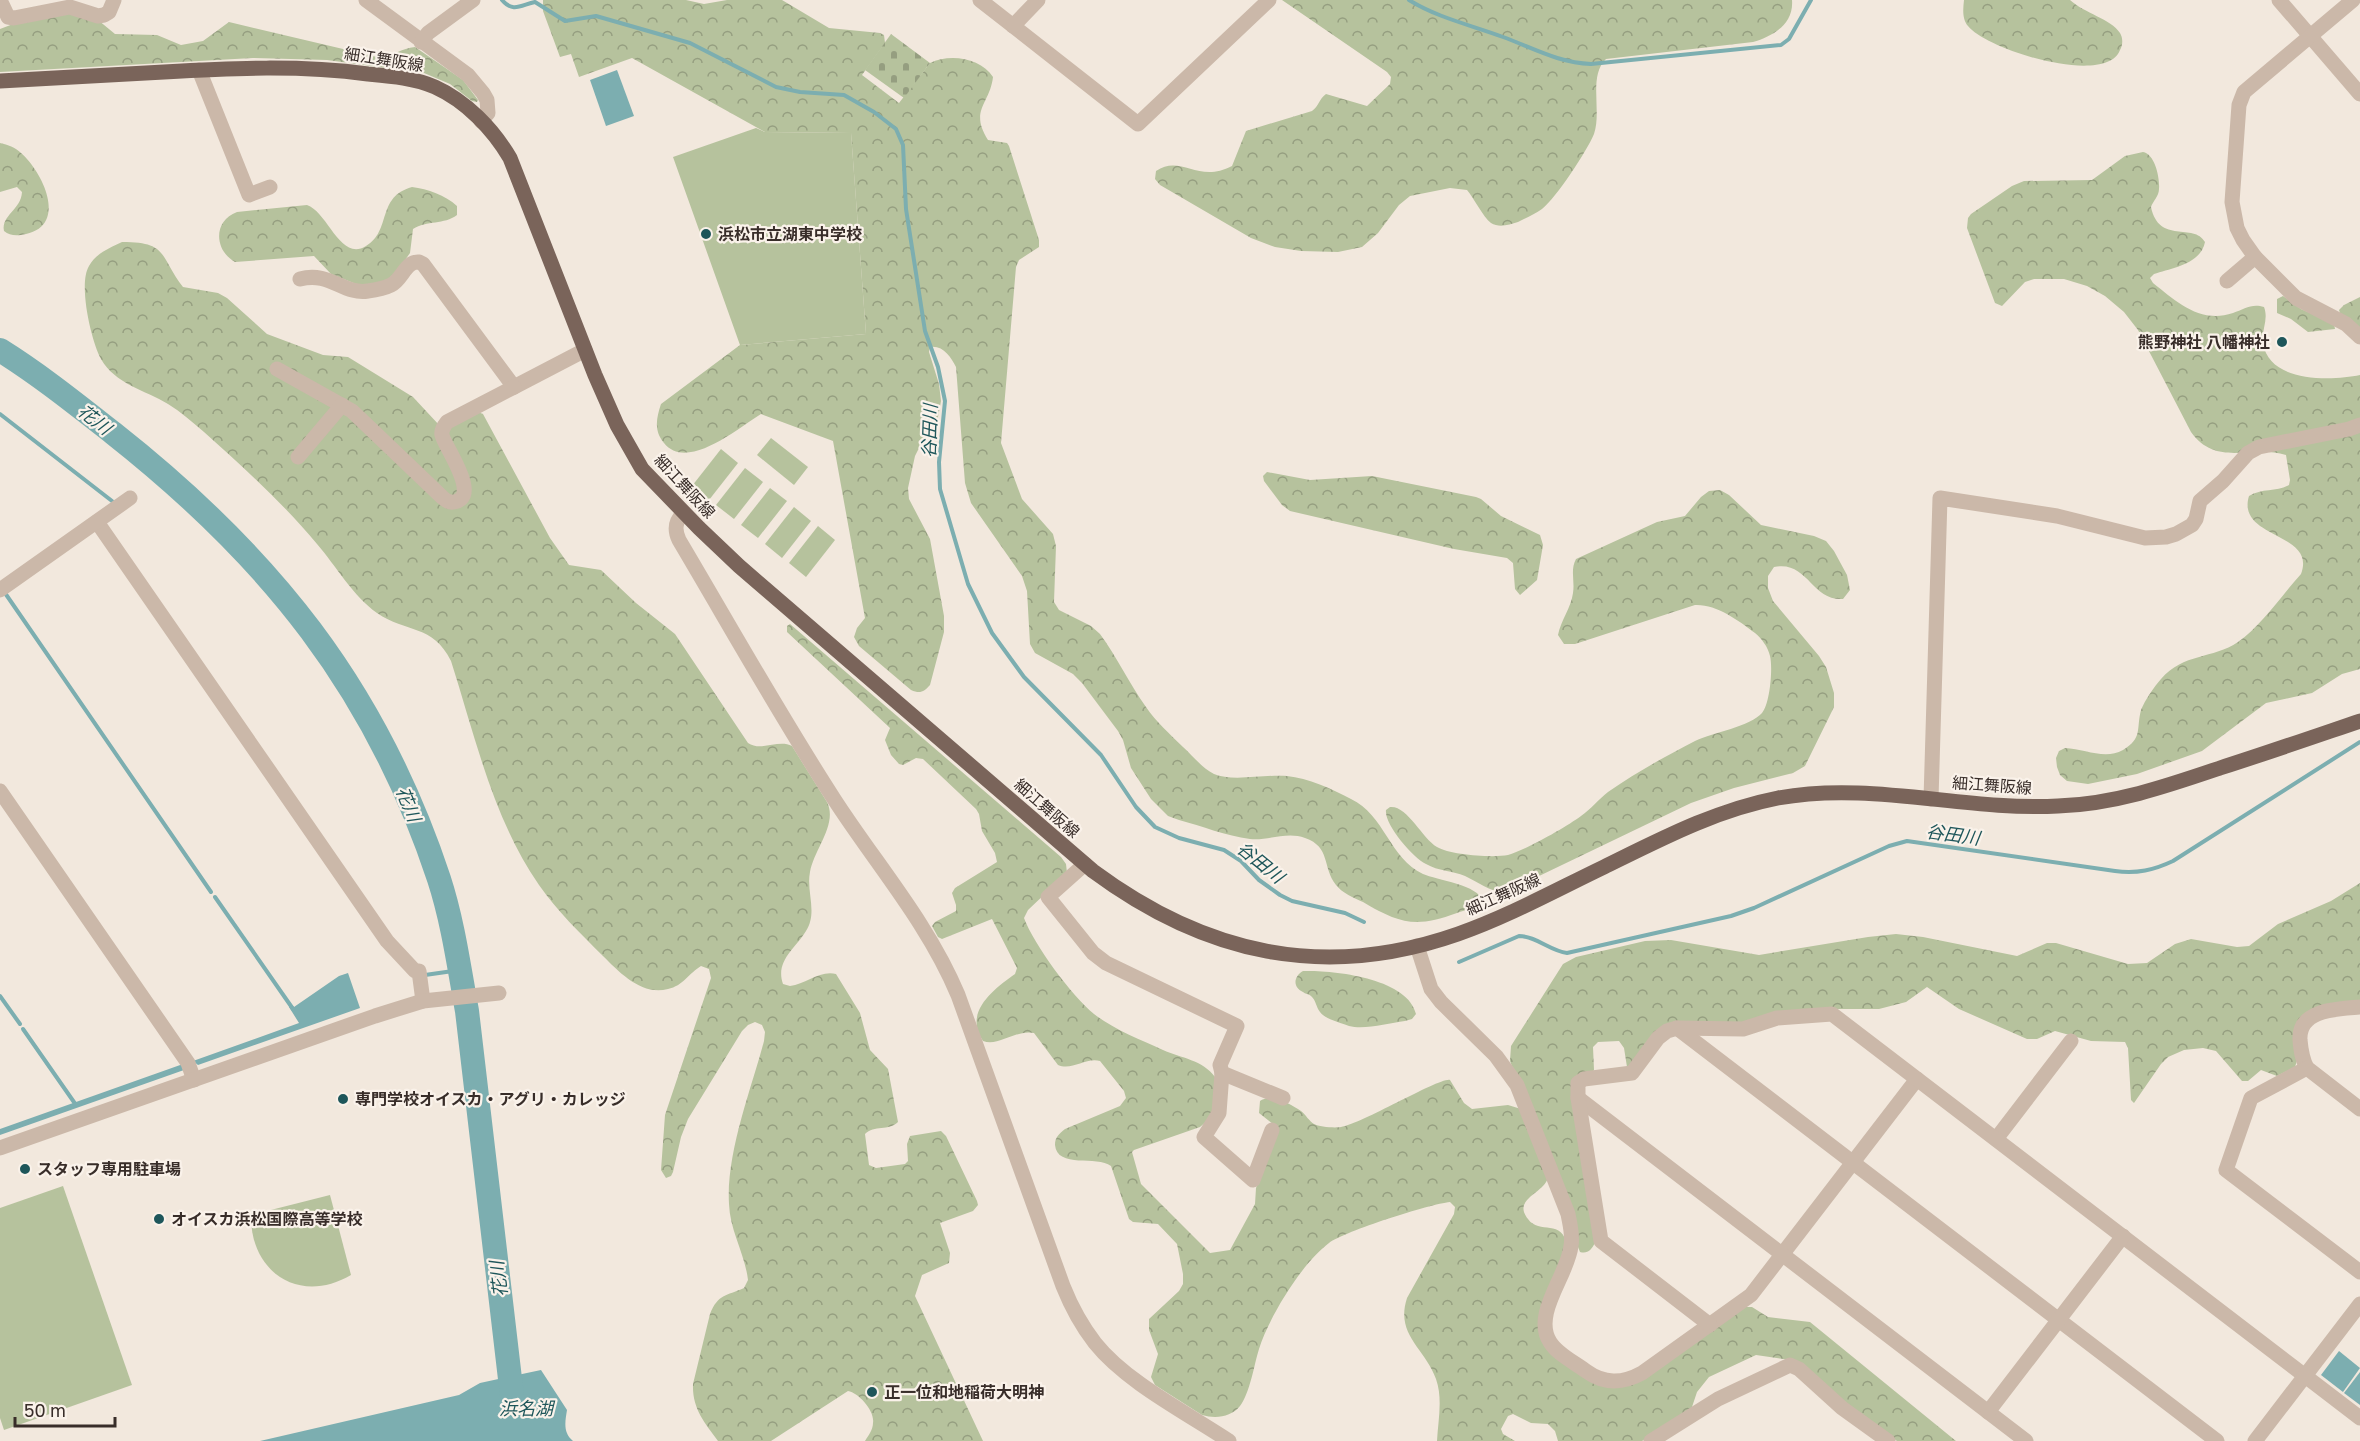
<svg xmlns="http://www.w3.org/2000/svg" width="2360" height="1441" font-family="'Golos Text','Noto Sans JP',sans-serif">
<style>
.forest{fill:url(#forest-crowns)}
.cemetery{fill:url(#cemetery-stones)}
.garden{fill:#b6c29d}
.water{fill:#7caeb0}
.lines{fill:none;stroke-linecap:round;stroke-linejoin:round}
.stream{stroke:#7caeb0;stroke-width:4}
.river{stroke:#7caeb0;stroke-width:24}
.minor{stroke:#cbb8a9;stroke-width:15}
.major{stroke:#7a645a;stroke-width:15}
.poi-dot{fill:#1e565a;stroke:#faf2ea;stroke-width:2}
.labels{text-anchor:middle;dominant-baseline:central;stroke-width:4.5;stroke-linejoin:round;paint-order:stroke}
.street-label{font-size:16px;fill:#382d29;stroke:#faf2ea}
.poi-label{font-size:16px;font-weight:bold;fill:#382d29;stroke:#faf2ea;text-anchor:start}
.water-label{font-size:18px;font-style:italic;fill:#1e565a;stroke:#faf2ea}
</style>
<defs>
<pattern id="forest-crowns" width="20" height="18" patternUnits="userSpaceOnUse" patternTransform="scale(1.5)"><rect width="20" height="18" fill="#b6c29d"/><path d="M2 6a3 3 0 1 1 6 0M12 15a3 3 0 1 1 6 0" fill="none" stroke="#959e80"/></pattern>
<pattern id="cemetery-stones" width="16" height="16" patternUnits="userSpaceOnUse" patternTransform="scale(1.5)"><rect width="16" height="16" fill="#b6c29d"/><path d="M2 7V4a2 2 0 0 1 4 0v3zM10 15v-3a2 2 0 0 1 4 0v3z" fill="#959e80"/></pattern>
</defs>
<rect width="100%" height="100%" fill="#f2e8dd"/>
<g class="forest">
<path d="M 543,0 L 686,0 L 704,4 L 727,0 L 782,0 L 829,28 L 880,33 L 884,35 L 885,43 L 862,75 L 899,103 L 930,63 C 950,53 981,58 993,77 C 990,104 969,110 988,140 L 1007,143 L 1009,146 L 1039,240 L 1039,247 L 1019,260 L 1016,267 L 1001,443 L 1022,499 L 1053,534 L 1056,546 L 1054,602 L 1059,610 L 1091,626 L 1100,634 C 1117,657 1129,683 1146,707 C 1156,722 1170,734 1183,747 C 1193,756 1202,768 1214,774 C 1232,782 1266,774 1287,776 C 1308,778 1332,789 1351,799 C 1384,814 1390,859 1423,874 C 1436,880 1480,885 1482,901 C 1476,907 1466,910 1457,913 C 1416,928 1400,924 1363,902 C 1354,898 1342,893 1336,885 C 1322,867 1331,847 1305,838 C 1287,831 1268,841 1250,839 C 1226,836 1202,826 1179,820 L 1168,816 L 1151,799 L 1131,768 L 1123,740 L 1118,731 L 1082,683 L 1073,674 L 1035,653 L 1030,644 L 1027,591 L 1022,576 L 971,503 L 965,483 L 956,367 C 951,357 943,345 930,347 L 929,352 L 939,384 L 941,401 L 938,417 L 925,436 L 915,456 L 908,488 L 909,499 L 930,539 L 944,616 L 944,632 L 930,685 C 924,692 920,694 911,690 L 859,646 L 854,637 L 857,628 L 865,618 L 833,441 L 761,414 C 738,428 687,472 664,443 C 654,431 656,419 661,404 L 740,345 L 866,334 L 851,133 L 765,132 L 632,58 L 579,77 L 571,54 L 560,57 L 543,11 Z"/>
<path d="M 1282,0 L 1792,0 C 1794,24 1773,36 1753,42 L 1606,59 C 1588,76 1602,111 1594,134 C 1587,151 1556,198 1542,209 C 1535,214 1526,218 1518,222 C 1509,225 1499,228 1491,223 C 1483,217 1474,198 1467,190 L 1450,188 L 1410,196 L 1399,205 L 1378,233 L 1362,247 L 1338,252 L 1301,251 L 1275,247 L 1251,238 L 1160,185 L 1155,179 L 1156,171 C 1181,154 1198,184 1232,166 L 1246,131 L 1312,111 C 1319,106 1319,99 1326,94 L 1367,106 L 1390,84 L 1391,77 L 1387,72 Z"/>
<path d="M 1964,0 L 2070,0 C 2084,13 2111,19 2120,33 C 2123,38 2123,45 2120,50 C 2106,87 1987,50 1968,26 C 1962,19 1963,9 1964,0 Z"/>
<path d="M 65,12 L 98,20 L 115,34 L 157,35 L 181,45 L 203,41 L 229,22 L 377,57 C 392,57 402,48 415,47 L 463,80 L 478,100 L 477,102 L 472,101 L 450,84 L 424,73 L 327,60 L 253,58 L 0,72 L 0,29 L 21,21 Z"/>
<path d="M 0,143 C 8,145 15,147 21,153 C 42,171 69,225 26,234 C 17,236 10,236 4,231 C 1,215 21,210 22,192 L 17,187 L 0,192 Z"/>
<path d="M 2143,152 C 2155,154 2160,178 2159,189 C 2159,196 2153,201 2151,207 C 2159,245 2194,222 2205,242 C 2201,264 2172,268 2154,274 L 2150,278 L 2153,283 C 2177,302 2200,324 2233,313 C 2244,309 2252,303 2264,307 C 2269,320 2261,330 2263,343 C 2269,383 2331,381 2360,375 L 2360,669 L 2342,674 L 2312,693 L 2266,703 L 2202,751 L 2137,774 L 2088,784 L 2067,781 L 2060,775 L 2057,767 L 2056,758 L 2059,751 L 2065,748 C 2085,749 2105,760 2123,750 C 2143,738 2136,729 2141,710 C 2145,700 2154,687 2161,679 C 2183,653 2213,659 2238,642 C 2261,626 2282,595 2301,574 C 2317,532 2236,539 2249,496 C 2262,488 2277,492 2289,485 L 2290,480 L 2286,455 C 2251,444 2217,468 2191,432 L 2138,330 L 2124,312 L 2105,296 L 2087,286 L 2064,279 L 2034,279 L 2025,282 L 2002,306 L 1995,303 L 1967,228 L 1968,218 L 1971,214 L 2012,186 L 2024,181 L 2092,180 L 2125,156 Z"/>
<path d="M 412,187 C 428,189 445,195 457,206 L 457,215 C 444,225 427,220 413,229 L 410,253 L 391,280 L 361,286 L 331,274 L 314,256 L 235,262 C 214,250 213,221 237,212 L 307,205 C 328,212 340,262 366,246 C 392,231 376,197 412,187 Z"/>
<path d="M 122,242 C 169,242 159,256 183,287 L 218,293 L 227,298 L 267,334 L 323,355 L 348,357 L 413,397 L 440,426 L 478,412 L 483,414 L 550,538 L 569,565 L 601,570 L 636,603 L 675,634 L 748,743 C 761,752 778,739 792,746 L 827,802 C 838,824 814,849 810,872 C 806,892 818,912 806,931 C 795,949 775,961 783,984 L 790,986 C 806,984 820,970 836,974 L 860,1013 L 870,1050 L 888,1069 L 898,1122 C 889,1131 874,1125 865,1134 L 869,1165 L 876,1168 L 905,1164 L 908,1161 L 907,1144 L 910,1136 L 941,1131 L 946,1136 L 977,1201 L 978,1205 L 973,1211 L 940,1223 L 950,1253 L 949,1263 L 922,1275 L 915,1296 L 983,1441 L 865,1441 C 868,1436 873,1430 873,1423 C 875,1411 859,1393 848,1391 L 771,1441 L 718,1441 C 704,1422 692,1408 693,1384 L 710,1314 C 718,1294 726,1296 744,1288 L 748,1280 C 745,1254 730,1231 729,1204 C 726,1153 751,1090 764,1041 L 765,1032 L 762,1025 L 755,1022 L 748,1025 L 742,1031 L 688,1119 L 681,1137 L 673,1172 L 671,1176 L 666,1178 L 661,1170 L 665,1115 L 711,978 L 709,969 L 701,966 C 689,973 683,986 668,989 C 642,996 620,973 603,956 C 580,933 557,911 539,885 C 493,819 475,736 451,661 C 433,624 406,633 377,613 C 353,596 336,566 317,544 C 283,503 243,467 204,432 C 192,422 181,412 168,404 C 145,390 115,384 101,359 C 91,340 78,284 89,266 C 96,253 110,248 122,242 Z"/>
<path d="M 2283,296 L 2301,309 L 2334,324 L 2335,329 L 2308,332 L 2291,319 L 2277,313 L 2277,299 Z"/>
<path d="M 2360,297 L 2360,328 L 2340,313 L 2339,310 L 2344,305 Z"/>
<path d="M 1267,472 L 1310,480 L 1372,476 L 1476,497 L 1481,499 L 1501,516 L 1540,535 L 1543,545 L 1537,580 L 1520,595 L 1515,589 L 1513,563 L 1507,558 L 1454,549 L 1290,511 L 1282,505 L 1264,481 L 1263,476 Z"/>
<path d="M 1720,490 L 1729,495 L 1761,525 L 1814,536 L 1826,541 L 1834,551 L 1847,575 L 1850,590 L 1843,599 C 1811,601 1808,560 1774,567 L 1768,576 L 1768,588 L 1773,601 L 1819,656 L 1826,667 L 1834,693 L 1834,707 L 1805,766 L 1793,773 L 1734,788 L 1691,803 L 1508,891 C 1492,894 1480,883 1465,876 C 1453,871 1438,871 1426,864 C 1412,857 1384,824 1386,810 L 1390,807 C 1407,805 1422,838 1437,847 C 1450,855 1493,858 1508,855 C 1526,850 1566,827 1581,816 C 1591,809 1599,799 1608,792 C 1635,773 1666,756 1695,741 C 1712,733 1751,726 1762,713 C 1770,704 1773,668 1770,656 C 1768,647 1762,639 1755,633 C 1738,620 1716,604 1695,605 L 1575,644 L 1564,644 L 1558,635 C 1561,620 1571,608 1573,593 C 1575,581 1570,570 1576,559 L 1657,522 L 1685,516 L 1701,497 L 1709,491 Z"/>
<path d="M 790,624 L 1061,857 L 1066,864 L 1067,873 L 1028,910 L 1024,918 C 1034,945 1072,996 1094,1014 C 1113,1029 1141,1040 1163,1050 C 1181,1058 1203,1060 1215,1077 C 1216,1096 1217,1115 1200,1127 L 1134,1150 L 1132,1152 L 1141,1184 L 1210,1253 L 1230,1250 L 1255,1204 L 1256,1188 L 1276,1134 L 1273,1124 L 1259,1113 L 1260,1101 C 1270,1093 1291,1104 1301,1111 C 1306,1115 1309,1121 1314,1124 C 1319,1127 1335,1128 1341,1127 C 1362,1124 1440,1077 1450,1080 L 1464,1103 L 1472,1109 L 1508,1105 L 1521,1109 L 1548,1178 C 1543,1194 1512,1199 1528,1219 C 1539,1235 1563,1218 1567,1246 L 1541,1334 L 1618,1387 L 1745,1307 L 1752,1307 L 1768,1317 L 1810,1322 L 1956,1441 L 1897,1441 L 1845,1404 L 1797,1361 L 1756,1355 L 1709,1377 L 1697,1392 L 1691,1410 L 1642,1441 L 1558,1441 L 1555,1431 L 1548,1424 L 1531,1423 L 1513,1414 L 1508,1416 L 1501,1429 L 1503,1434 L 1515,1441 L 1437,1441 C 1438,1421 1443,1399 1436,1379 C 1425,1348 1395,1335 1407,1298 L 1454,1214 L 1455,1207 L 1450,1202 C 1430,1204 1345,1231 1329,1243 C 1302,1263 1269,1317 1259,1349 C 1254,1365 1250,1393 1240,1406 C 1231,1417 1216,1419 1202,1415 L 1155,1385 L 1151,1377 L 1158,1354 L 1149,1330 L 1149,1319 L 1179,1291 L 1183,1284 L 1183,1274 L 1177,1244 L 1158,1224 L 1133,1222 L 1129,1219 L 1111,1166 C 1097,1155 1057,1169 1055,1145 C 1055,1137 1059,1134 1065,1129 L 1120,1106 L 1126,1098 L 1124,1091 L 1100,1061 C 1086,1057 1072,1071 1058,1065 L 1034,1033 C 1016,1029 999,1047 983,1041 C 963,1012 994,989 1015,974 L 1017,968 L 992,919 L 942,939 L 938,937 L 932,926 L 935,922 L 956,911 L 956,905 L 952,893 L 955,888 L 997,862 L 995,853 L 982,831 L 979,814 L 976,809 L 923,759 L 916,758 L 903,765 L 899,764 L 891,755 L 885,740 L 890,728 L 787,632 L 787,626 Z"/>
<path d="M 2360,883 L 2360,1001 L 2313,1010 L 2295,1067 L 2277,1076 L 2261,1070 L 2248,1081 L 2242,1081 L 2216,1051 L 2203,1048 L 2184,1050 L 2168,1057 L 2161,1064 L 2134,1103 L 2131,1100 L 2128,1048 L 2125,1042 L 2091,1041 L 2055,1031 L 2037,1039 L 2027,1039 L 1959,1009 L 1927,987 L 1906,1002 L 1879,1009 L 1834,1009 L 1754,1022 L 1677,1023 L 1633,1066 L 1627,1067 L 1624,1048 L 1619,1041 L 1598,1042 L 1593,1047 L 1594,1070 L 1592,1073 L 1582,1075 L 1595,1243 C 1591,1250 1588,1254 1580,1252 L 1578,1247 L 1510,1061 L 1511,1046 L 1563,964 L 1576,957 L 1645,941 L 1671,940 L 1759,955 L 1868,937 L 1896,934 L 1923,937 L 2017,956 L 2047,943 L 2056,943 L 2128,964 L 2147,963 L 2175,944 L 2191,939 L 2237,947 L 2249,946 L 2278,924 L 2331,901 Z"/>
<path d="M 1303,971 C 1333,970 1408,978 1416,1014 L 1412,1019 L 1405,1021 C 1388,1023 1365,1030 1349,1026 C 1341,1023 1325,1019 1320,1012 C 1316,1007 1316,1000 1311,996 C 1309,994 1305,994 1303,992 C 1292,987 1294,976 1303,971 Z"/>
</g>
<path class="cemetery" d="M 891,34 L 930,63 L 904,98 L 865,70 Z"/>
<g class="garden">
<path d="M 756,128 L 765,132 L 851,133 L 866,334 L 740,345 L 673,157 Z"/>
<path d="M 771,438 L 808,467 L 794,485 L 757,455 Z"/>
<path d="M 721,449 L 738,463 L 709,500 L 692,486 Z"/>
<path d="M 745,468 L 763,482 L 734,519 L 716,505 Z"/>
<path d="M 770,488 L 787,501 L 758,538 L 741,525 Z"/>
<path d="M 794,507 L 811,521 L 782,558 L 765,544 Z"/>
<path d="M 818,526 L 835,540 L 806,577 L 789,563 Z"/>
<path d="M 63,1186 L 132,1385 L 4,1430 L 0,1418 L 0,1208 Z"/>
<path d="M 330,1195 L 351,1275 C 300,1305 250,1273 251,1215 Z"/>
</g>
<g class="water">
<path d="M 617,70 L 634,116 L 606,126 L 590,80 Z"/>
<path d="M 348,973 L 360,1008 L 198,1065 L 193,1061 L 299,1023 L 289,1007 L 292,1005 L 294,1007 L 339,976 Z"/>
<path d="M 183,1064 L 184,1070 L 0,1135 L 0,1129 Z"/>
<path d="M 2339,1351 L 2360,1368 L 2343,1392 L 2321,1375 Z"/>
<path d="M 541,1370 L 567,1410 C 565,1422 563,1433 573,1441 L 260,1441 L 459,1395 L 480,1383 Z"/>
<path d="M 2360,1372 L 2360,1405 L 2344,1393 Z"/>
</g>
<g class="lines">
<g class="stream">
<path d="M 502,0 C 513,13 521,5 535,2 L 565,21 L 596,16 L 690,43 L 776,87 L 800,92 L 844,95 L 874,112 L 896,129 L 903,145 L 906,209 L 925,331 L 938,367 L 945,401 L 939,462 L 940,489 L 968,584 L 992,633 L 1024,677 L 1101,755 L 1136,807 L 1155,827 L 1179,838 L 1224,850 L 1241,861 L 1259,880 L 1280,895 L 1292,901 L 1345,913 L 1364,922"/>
<path d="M 1409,0 C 1438,18 1471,25 1503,37 C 1533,48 1559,63 1591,64 L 1781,45 L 1789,39 L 1811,0"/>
<path d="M 0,414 L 112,501"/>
<path d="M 5,593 L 211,892"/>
<path d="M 215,897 L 293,1009"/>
<path d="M 1459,962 L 1519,936 C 1536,936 1550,951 1567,953 L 1731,916 L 1754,908 L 1889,846 L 1907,841 L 2115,871 C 2137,874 2154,870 2173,861 L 2360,742"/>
<path d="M 425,975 L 460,970"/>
<path d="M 0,996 L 20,1024"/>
<path d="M 23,1029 L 76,1105"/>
</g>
<path class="river" d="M 0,350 C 40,375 76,404 113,433 C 269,556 376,688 439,879 C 453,922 459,967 467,1011 L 514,1413 L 514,1441"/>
<g class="minor">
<path d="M 0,0 L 8,17 L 14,18 L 70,7 L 98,16 L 104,15 L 109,12 L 114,0"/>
<path d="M 366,0 L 468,75 L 483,93 L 487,100 L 488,113 L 481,121"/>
<path d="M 980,0 L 1138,124 L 1269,0"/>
<path d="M 2279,0 L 2360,94"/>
<path d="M 2353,0 L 2244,92 L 2239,105 L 2232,202 L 2237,228 L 2243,240 L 2255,257 L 2296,298 L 2346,324 L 2360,337"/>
<path d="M 1013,26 L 1038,0"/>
<path d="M 421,42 L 428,33 L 473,0"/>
<path d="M 199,70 L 249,195 L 270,187"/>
<path d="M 300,279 C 330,271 343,295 368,291 C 376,290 385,288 391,285 C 403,279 405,261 419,262 L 423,264 L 514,387 L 585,350"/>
<path d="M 2227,281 L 2255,257"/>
<path d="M 277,369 L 352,411 L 442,497 C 445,500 449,503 454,502 C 482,497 444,446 442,435 C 441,430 444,426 447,422 L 514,387"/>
<path d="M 298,457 L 342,405"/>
<path d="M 684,513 C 675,521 674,529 679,540 C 730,626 779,714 834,799 C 876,864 928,923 958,995 L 1063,1286 C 1071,1306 1081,1325 1095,1343 C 1126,1382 1187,1413 1229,1441"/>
<path d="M 97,522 L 387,941 L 415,971 L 419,971 L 423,1001"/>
<path d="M 0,590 L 130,498"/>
<path d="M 0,791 L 188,1063 L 194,1080"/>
<path d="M 1931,799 L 1940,498 L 2057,516 L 2145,538 L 2166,537 L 2176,534 L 2192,525 L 2196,519 L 2200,501 L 2223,481 L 2248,453 L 2259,447 L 2349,429 L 2360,425"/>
<path d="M 1085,864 L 1048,897 L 1093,953 L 1106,963 L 1237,1026 L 1220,1065 L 1222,1073 L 1283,1098"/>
<path d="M 1417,946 L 1431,989 L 1441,1002 L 1496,1056 L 1517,1085 L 1568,1214 C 1570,1225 1573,1235 1571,1246 C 1568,1275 1532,1314 1550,1342 C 1557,1354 1574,1362 1586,1371 C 1604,1384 1622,1384 1642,1373 L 1751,1295 L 1917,1079"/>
<path d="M 2360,1007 C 2338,1009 2298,1009 2300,1040 C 2301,1051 2302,1059 2307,1068 L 2360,1109"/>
<path d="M 1677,1028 L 2217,1441"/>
<path d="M 2307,1068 L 2251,1098 L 2226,1170 L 2360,1272"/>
<path d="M 1222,1073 L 1219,1113 L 1204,1137 L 1253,1180 L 1272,1130"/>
<path d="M 1578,1098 L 2026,1441"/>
<path d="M 1996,1139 L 2071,1041"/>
<path d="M 0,1148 L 375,1016 L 423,1001 L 499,993"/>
<path d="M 1710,1325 L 1601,1241 L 1578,1098 L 1578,1083 L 1584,1079 L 1632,1073 L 1658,1038 L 1667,1031 L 1677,1028 L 1743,1029 L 1777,1018 L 1832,1014 L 2360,1418"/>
<path d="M 1988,1412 L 2123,1236"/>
<path d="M 1651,1441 L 1718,1399 L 1790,1365 L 1799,1369 L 1842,1408 L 1888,1441"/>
<path d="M 2255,1441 L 2360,1304"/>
</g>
<path class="major" d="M 0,81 C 55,78 109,75 164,72 C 233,68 300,65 368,74 C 390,76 415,78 435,87 C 466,101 493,129 510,158 L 595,375 L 617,425 L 642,469 L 699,528 L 739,566 L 1093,871 C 1205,954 1324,981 1458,934 C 1509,916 1556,890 1604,867 C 1661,839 1716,810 1778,798 C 1871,781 1965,811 2058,806 C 2115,804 2167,786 2220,768 C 2267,753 2313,737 2360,721"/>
</g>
<g class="poi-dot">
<circle cx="706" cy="234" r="6"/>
<circle cx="2282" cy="342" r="6"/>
<circle cx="343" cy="1099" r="6"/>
<circle cx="25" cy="1169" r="6"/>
<circle cx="159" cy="1219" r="6"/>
<circle cx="872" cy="1392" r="6"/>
</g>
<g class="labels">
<g class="street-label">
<text transform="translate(384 59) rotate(9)">細江舞阪線</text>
<text transform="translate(685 486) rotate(47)">細江舞阪線</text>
<text transform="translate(1992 785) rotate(4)">細江舞阪線</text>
<text transform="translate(1047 808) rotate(41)">細江舞阪線</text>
<text transform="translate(1503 894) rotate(-24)">細江舞阪線</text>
</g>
<g class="poi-label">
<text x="718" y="234">浜松市立湖東中学校</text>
<text x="2270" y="342" text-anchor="end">熊野神社 八幡神社</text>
<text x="355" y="1099">専門学校オイスカ・アグリ・カレッジ</text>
<text x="37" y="1169">スタッフ専用駐車場</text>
<text x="171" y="1219">オイスカ浜松国際高等学校</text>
<text x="884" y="1392">正一位和地稲荷大明神</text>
</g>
<g class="water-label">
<text transform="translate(95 419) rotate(38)">花川</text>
<text transform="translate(929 431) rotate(-88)">谷田川</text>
<text transform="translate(409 804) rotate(68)">花川</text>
<text transform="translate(1953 834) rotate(8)">谷田川</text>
<text transform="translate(1261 862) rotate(39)">谷田川</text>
<text transform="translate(498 1279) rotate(-97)">花川</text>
<text x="526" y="1408">浜名湖</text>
</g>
</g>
<path d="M15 1417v9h100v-9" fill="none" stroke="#382d29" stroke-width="3"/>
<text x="24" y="1417" font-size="18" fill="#382d29" stroke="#faf2ea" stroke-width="4.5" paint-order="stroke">50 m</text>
</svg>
